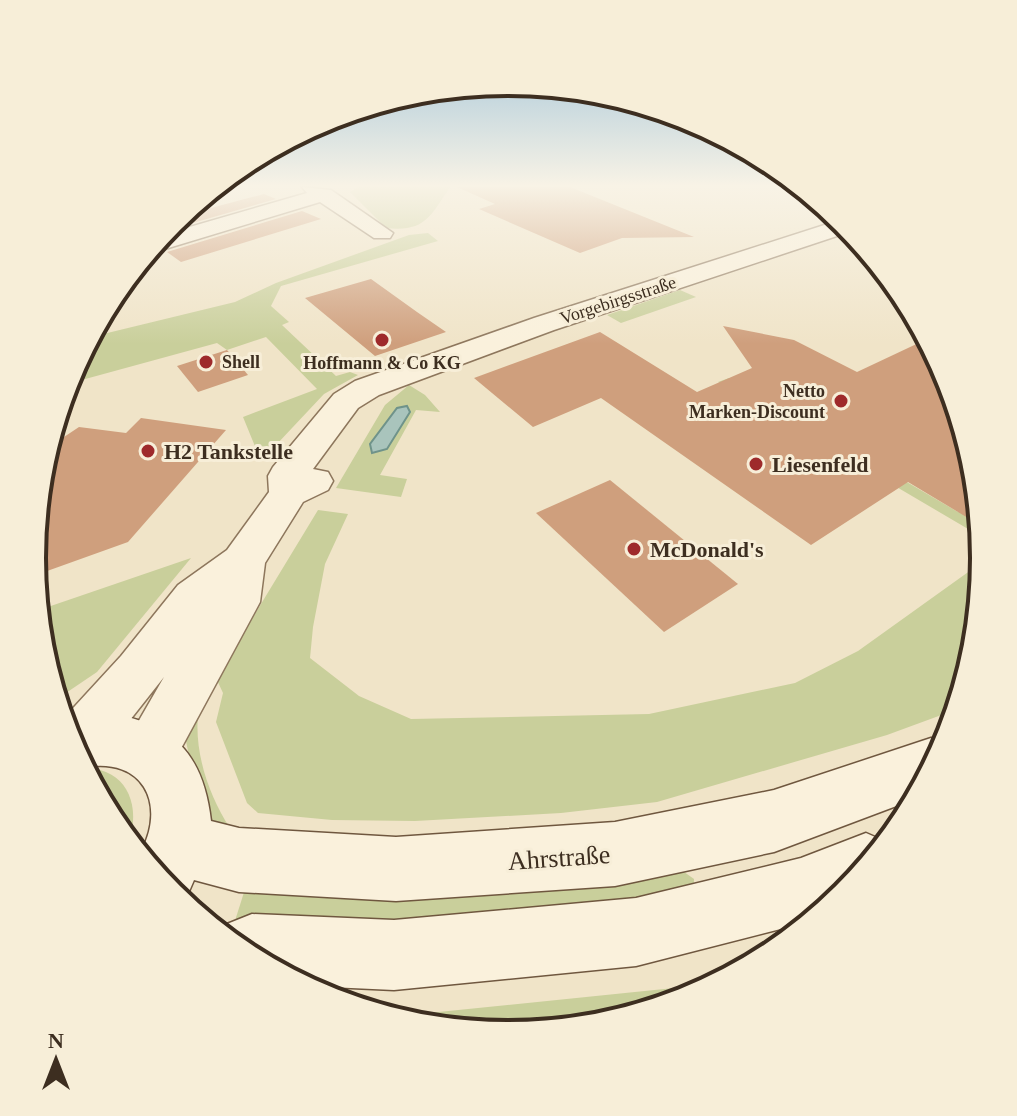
<svg xmlns="http://www.w3.org/2000/svg" width="1017" height="1116" font-family="Georgia,serif">
<style>
.green{fill:#c9cf9b}
.water{fill:#a9c4bc;stroke:#6f938a;stroke-width:2}
.building{fill:#cf9f7d}
.lines{fill:none;stroke-linecap:round;stroke-linejoin:round}
.street-casing{stroke:#8d765c;stroke-width:3}
.secondary-casing{stroke:#6f573f;stroke-width:3}
.street{fill:#faf1dc;fill-rule:evenodd}
.secondary{fill:#faf1dc;fill-rule:evenodd}
.poi-dot{fill:#9e2a2b;stroke:#f7eed8;stroke-width:3}
.labels{text-anchor:middle;dominant-baseline:central;stroke-width:6;stroke-linejoin:round;paint-order:stroke}
.far-street-label{font-size:18px;fill:#3d2e20;stroke:#f7eed8}
.far-poi-label{font-size:18px;font-weight:bold;fill:#3d2e20;stroke:#f7eed8;text-anchor:start}
.poi-label{font-size:22px;font-weight:bold;fill:#3d2e20;stroke:#f7eed8;text-anchor:start}
.near-street-label{font-size:26px;fill:#3d2e20;stroke:#f7eed8}
.rim{fill:none;stroke:#3d2e20;stroke-width:4}
</style>
<rect width="100%" height="100%" fill="#f0e4c8"/>
<g class="green">
<path d="M 358,187 L 450,187 C 430,217 425,232 386,228 L 350,192 Z"/>
<path d="M 428,233 L 438,241 L 281,286 L 271,306 L 289,322 L 282,325 L 336,376 L 350,372 L 358,375 L 324,394 L 261,461 L 243,417 L 317,389 L 266,337 L 227,350 L 217,343 L 67,384 L 68,375 L 95,336 L 235,302 L 276,283 L 409,235 Z"/>
<path d="M 680,290 L 696,297 L 621,323 L 607,315 Z"/>
<path d="M 729,378 L 958,512 L 974,502 L 980,536 L 718,382 Z"/>
<path d="M 409,385 L 425,395 L 440,412 L 416,410 L 380,475 L 407,479 L 401,497 L 336,488 L 385,405 Z"/>
<path d="M 318,510 L 348,514 L 325,564 L 313,627 L 310,658 L 359,696 L 411,719 L 649,714 L 795,683 L 858,651 L 985,560 L 955,710 L 887,735 L 657,802 L 561,813 L 415,821 L 332,820 L 258,813 L 247,803 L 216,722 L 223,693 L 216,678 Z"/>
<path d="M 191,558 L 97,672 L 60,697 L 42,609 Z"/>
<path d="M 200,702 C 191,744 207,793 230,828 L 212,827 L 188,751 L 184,731 Z"/>
<path d="M 87,768 C 125,770 139,801 131,835 Z"/>
<path d="M 677,867 L 694,879 L 693,901 L 573,924 L 234,924 L 245,889 Z"/>
<path d="M 713,984 L 690,998 L 508,1034 L 409,1015 Z"/>
</g>
<path class="water" d="M 407,406 L 410,412 L 387,449 L 372,453 L 370,444 L 397,408 Z"/>
<g class="building">
<path d="M 457,187 L 570,187 L 694,237 L 622,238 L 580,253 L 479,209 L 495,204 Z"/>
<path d="M 264,194 L 276,199 L 165,231 L 177,217 Z"/>
<path d="M 302,211 L 321,219 L 181,262 L 167,252 Z"/>
<path d="M 371,279 L 417,312 L 446,332 L 375,356 L 305,298 Z"/>
<path d="M 723,326 L 794,340 L 857,372 L 925,340 L 949,376 L 978,524 L 908,482 L 811,545 L 601,398 L 533,427 L 474,378 L 600,332 L 697,392 L 752,368 Z"/>
<path d="M 227,350 L 248,375 L 198,392 L 177,366 Z"/>
<path d="M 141,418 L 226,430 L 128,542 L 36,575 L 32,558 L 55,443 L 79,427 L 126,433 Z"/>
<path d="M 610,480 L 738,584 L 664,632 L 536,513 Z"/>
</g>
<g class="lines">
<g class="street-casing">
<g id="street">
<path d="M 302,187 L 331,190 L 393,233 L 390,238 L 374,238 L 320,202 L 165,249 L 152,250 L 162,235 L 307,193 Z"/>
<path d="M 840,220 L 846,221 L 852,231 L 554,330 L 379,395 L 358,408 L 313,469 L 328,472 L 333,481 L 328,490 L 303,502 L 265,563 L 260,602 L 170,769 L 150,777 L 130,769 L 122,750 L 164,677 L 100,758 L 84,764 L 68,740 L 64,718 L 121,656 L 178,585 L 227,550 L 269,492 L 268,476 L 273,467 L 334,394 L 355,381 L 534,318 Z"/>
</g>
</g>
<g class="secondary-casing">
<g id="secondary">
<path d="M 103,712 C 171,722 203,751 211,821 L 239,828 L 396,837 L 615,822 L 774,790 L 931,738 L 946,744 L 907,802 L 774,852 L 615,886 L 396,901 L 239,892 L 194,880 L 184,903 L 171,895 L 142,850 C 166,802 142,758 86,767 L 68,740 L 64,719 Z"/>
<path d="M 866,833 L 882,840 L 845,895 L 804,923 L 636,966 L 394,990 L 308,986 L 225,931 L 227,924 L 252,914 L 394,920 L 636,898 L 801,858 Z"/>
</g>
</g>
<use href="#street" class="street"/>
<use href="#secondary" class="secondary"/>
</g>
<linearGradient id="sky" x2="0" y2="1"><stop stop-color="#8fbad6"/><stop offset="0.54" stop-color="#f8f3e6"/><stop offset="1" stop-color="#f8f3e6" stop-opacity="0"/></linearGradient>
<rect width="1017" height="344" fill="url(#sky)"/>
<g class="poi-dot">
<circle cx="382" cy="340" r="8"/>
<circle cx="206" cy="362" r="8"/>
<circle cx="841" cy="401" r="8"/>
<circle cx="148" cy="451" r="8"/>
<circle cx="756" cy="464" r="8"/>
<circle cx="634" cy="549" r="8"/>
</g>
<g class="labels">
<g class="far-street-label">
<text transform="translate(618 300) rotate(-18)">Vorgebirgsstraße</text>
</g>
<g class="far-poi-label">
<text x="222" y="362">Shell</text>
<text x="382" y="363" text-anchor="middle">Hoffmann &amp; Co KG</text>
<text x="825" y="391" text-anchor="end">Netto<tspan x="825" dy="21">Marken-Discount</tspan></text>
</g>
<g class="poi-label">
<text x="164" y="451">H2 Tankstelle</text>
<text x="772" y="464">Liesenfeld</text>
<text x="650" y="549">McDonald's</text>
</g>
<g class="near-street-label">
<text transform="translate(559 858) rotate(-4)">Ahrstraße</text>
</g>
</g>
<path d="M0 0H1017V1116H0ZM46 558a462 462 0 1 1 924 0a462 462 0 1 1-924 0Z" fill="#f7eed8" fill-rule="evenodd"/>
<path class="rim" d="M46 558a462 462 0 1 1 924 0a462 462 0 1 1-924 0Z"/>
<g transform="translate(56 1060)" stroke="#f7eed8" stroke-width="6" paint-order="stroke">
<path d="M0-6L14 30L0 20L-14 30Z" fill="#3d2e20"/>
<text y="-12" font-size="22" font-weight="bold" text-anchor="middle" fill="#3d2e20">N</text>
</g>
</svg>
